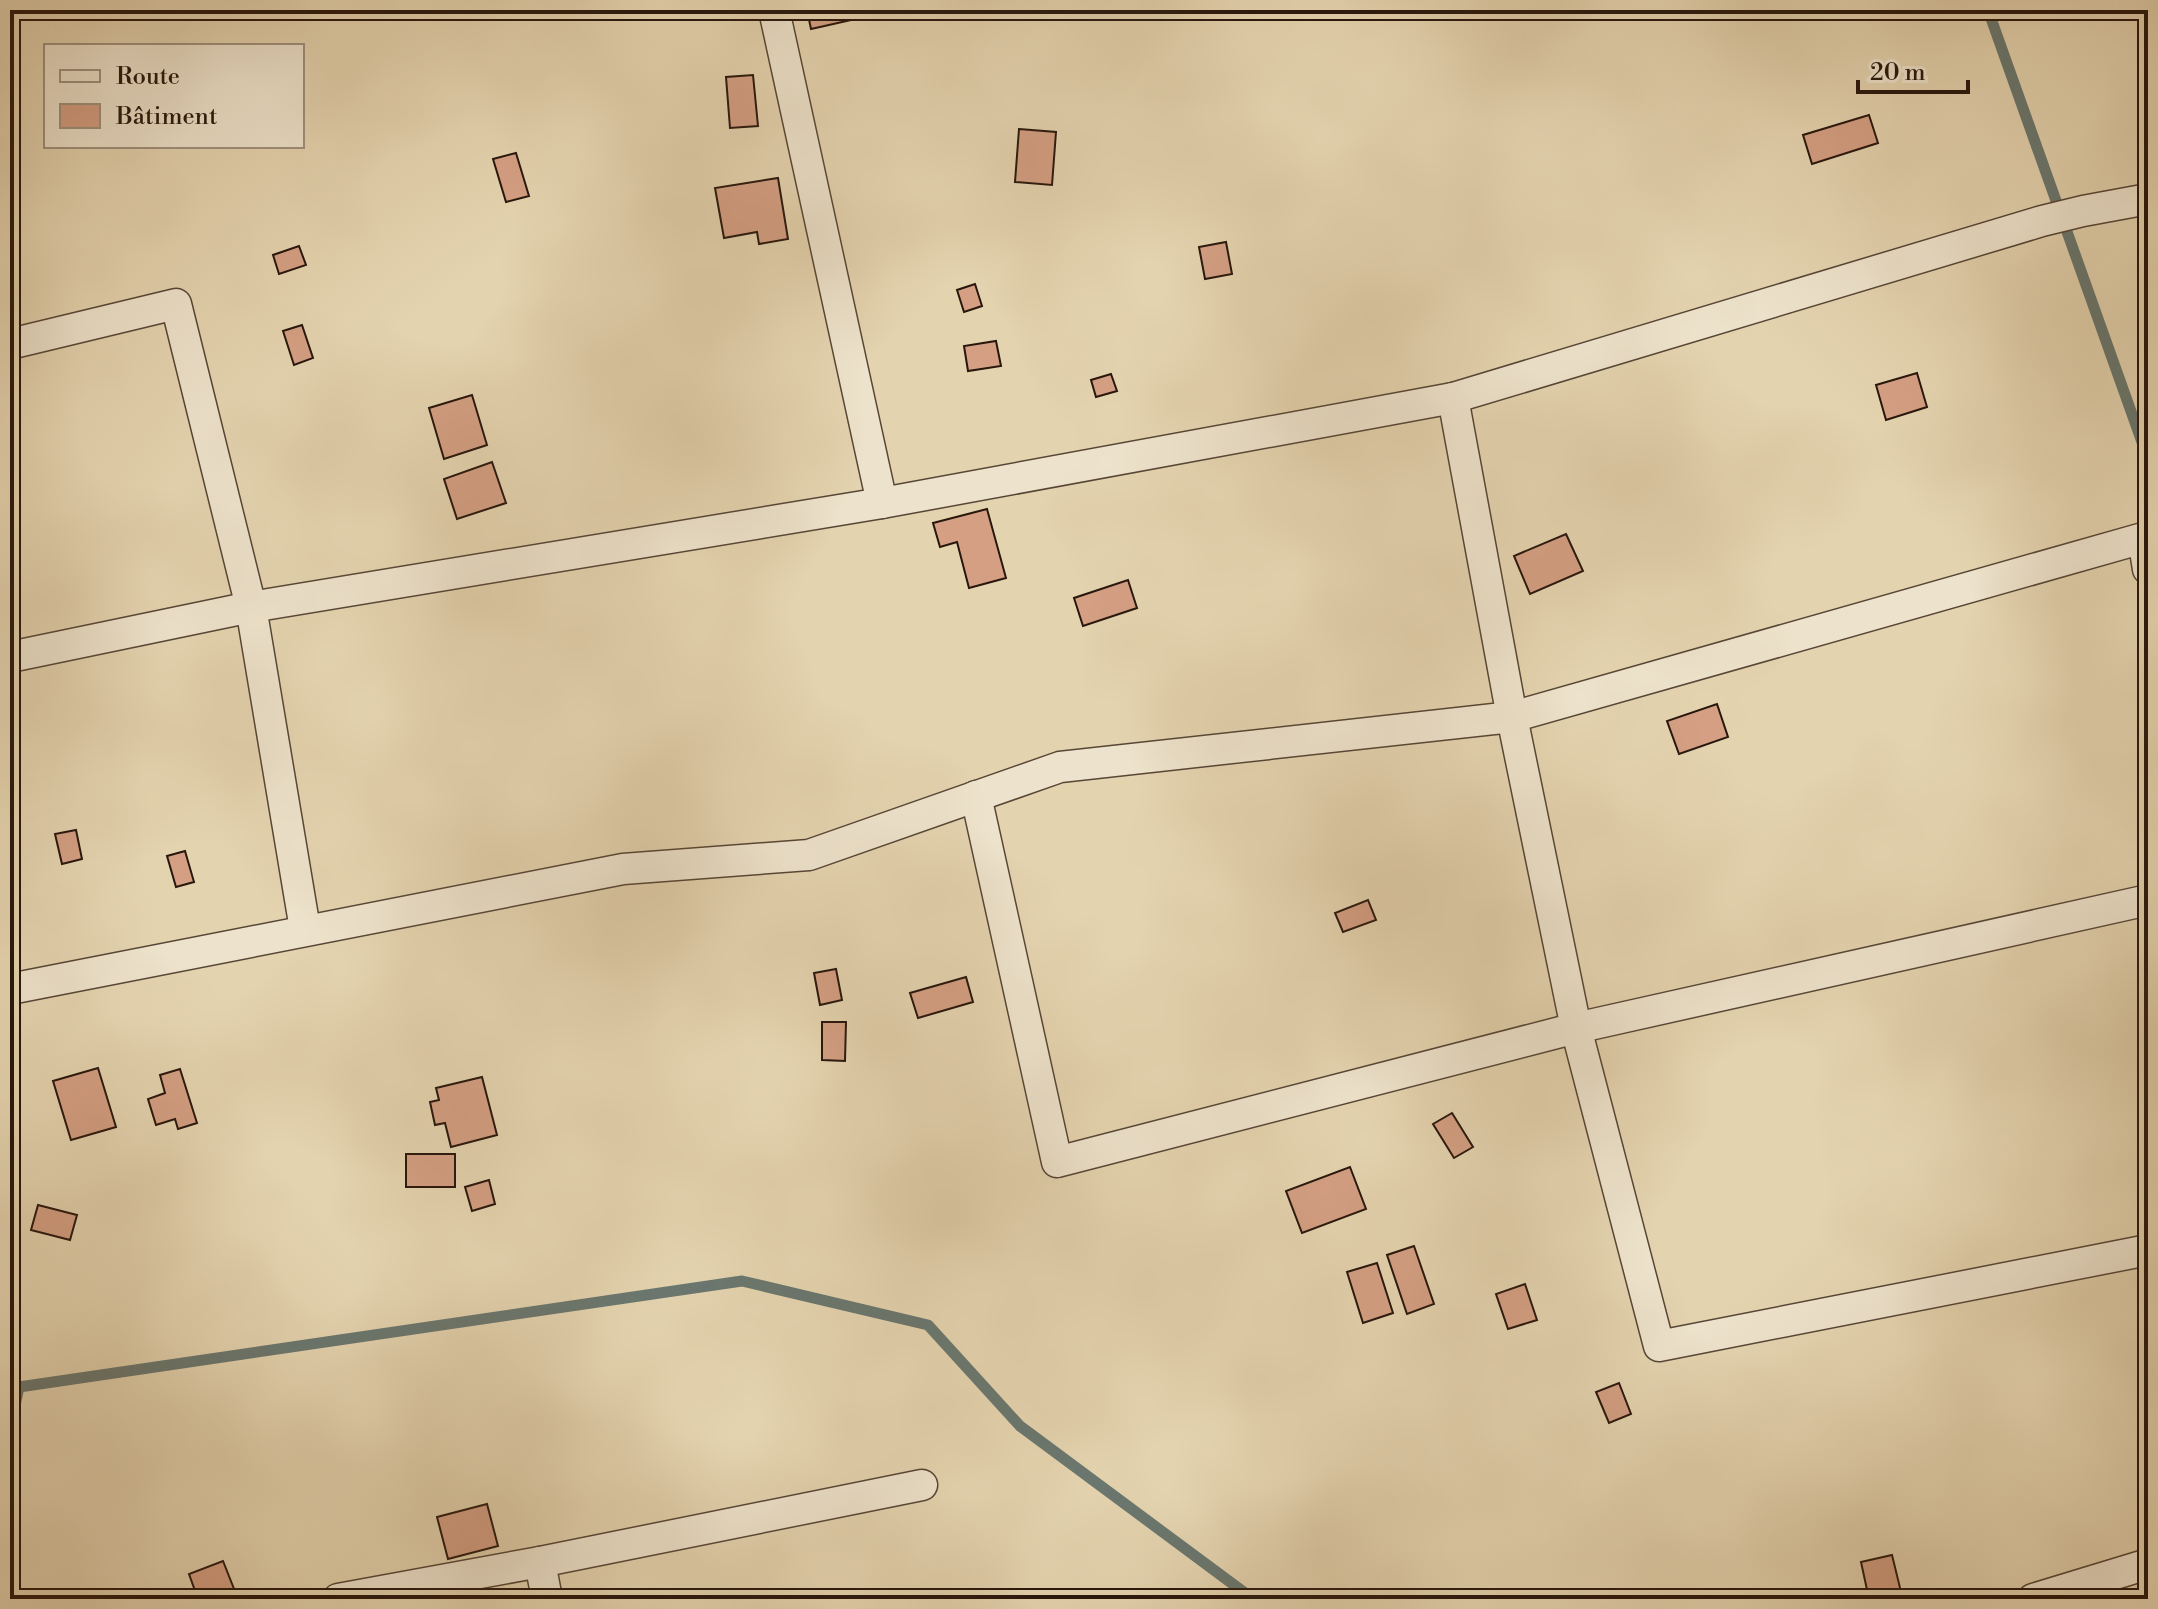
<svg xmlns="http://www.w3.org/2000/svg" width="2158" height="1609" font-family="'Libre Bodoni',serif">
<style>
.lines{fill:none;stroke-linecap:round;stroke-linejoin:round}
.stream{stroke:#6a776f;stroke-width:11}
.building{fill:#d49f83;stroke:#28170d;stroke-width:2}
.street-casing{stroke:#574636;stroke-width:33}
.street{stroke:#ede2cb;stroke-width:30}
</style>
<rect width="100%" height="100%" fill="#e4d3af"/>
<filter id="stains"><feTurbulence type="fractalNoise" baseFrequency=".0025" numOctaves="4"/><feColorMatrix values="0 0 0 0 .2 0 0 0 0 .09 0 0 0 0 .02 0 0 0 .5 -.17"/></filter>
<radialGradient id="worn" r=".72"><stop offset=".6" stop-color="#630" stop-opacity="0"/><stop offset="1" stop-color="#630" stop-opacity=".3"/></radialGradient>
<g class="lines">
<g class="stream">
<path d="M 1988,10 L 2148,459"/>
<path d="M 10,1384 L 19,1387 L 742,1281 L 928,1325 L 1020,1426 L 1253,1599"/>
<path d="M 10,1428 L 19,1387"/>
</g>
</g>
<g class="building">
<path d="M 807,10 L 858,10 L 860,18 L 811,29 Z"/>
<path d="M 753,75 L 758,126 L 730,128 L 726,77 Z"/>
<path d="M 1869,115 L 1878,143 L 1812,164 L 1803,135 Z"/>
<path d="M 1019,129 L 1056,132 L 1052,185 L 1015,182 Z"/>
<path d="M 516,153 L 529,196 L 506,202 L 493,159 Z"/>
<path d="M 778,178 L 788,239 L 759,244 L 757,232 L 724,238 L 715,188 Z"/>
<path d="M 1226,242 L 1232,274 L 1205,279 L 1199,247 Z"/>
<path d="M 299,246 L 306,265 L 279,274 L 273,255 Z"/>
<path d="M 975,284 L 982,306 L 964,312 L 957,290 Z"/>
<path d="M 302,325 L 313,358 L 294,365 L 283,331 Z"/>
<path d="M 996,341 L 1001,366 L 968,371 L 964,346 Z"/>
<path d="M 1917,373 L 1927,407 L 1886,420 L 1876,385 Z"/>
<path d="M 1111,374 L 1117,391 L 1096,397 L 1091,380 Z"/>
<path d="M 472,395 L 487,445 L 444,459 L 429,408 Z"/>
<path d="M 492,462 L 506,503 L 457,519 L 444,479 Z"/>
<path d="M 987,509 L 1006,578 L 969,588 L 957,542 L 940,547 L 933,523 Z"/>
<path d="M 1566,534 L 1583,571 L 1530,594 L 1514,556 Z"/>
<path d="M 1128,580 L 1137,608 L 1083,626 L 1074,598 Z"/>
<path d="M 1717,704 L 1728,737 L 1679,754 L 1667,721 Z"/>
<path d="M 76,830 L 82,859 L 62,864 L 55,834 Z"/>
<path d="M 185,851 L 194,882 L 176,887 L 167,856 Z"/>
<path d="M 1368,900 L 1376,920 L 1343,932 L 1335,913 Z"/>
<path d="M 836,969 L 842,1000 L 820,1005 L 814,973 Z"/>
<path d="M 966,977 L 973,1002 L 918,1018 L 910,993 Z"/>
<path d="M 822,1022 L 846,1022 L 845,1061 L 822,1060 Z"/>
<path d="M 98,1068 L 116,1127 L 71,1140 L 53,1081 Z"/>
<path d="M 180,1069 L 197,1123 L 178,1129 L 175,1119 L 156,1125 L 148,1099 L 165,1093 L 160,1075 Z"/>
<path d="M 482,1077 L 497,1135 L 451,1147 L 445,1123 L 435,1125 L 430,1102 L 439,1100 L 436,1088 Z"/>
<path d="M 1452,1113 L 1473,1147 L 1454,1158 L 1433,1124 Z"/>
<rect x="406" y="1154" width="49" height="33"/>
<path d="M 1350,1167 L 1366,1209 L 1302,1233 L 1286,1191 Z"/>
<path d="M 489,1180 L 495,1204 L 472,1211 L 465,1187 Z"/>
<path d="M 38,1205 L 77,1215 L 70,1240 L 31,1230 Z"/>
<path d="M 1414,1246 L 1434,1304 L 1407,1314 L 1387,1255 Z"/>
<path d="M 1377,1263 L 1393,1313 L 1363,1323 L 1347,1272 Z"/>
<path d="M 1525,1284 L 1537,1320 L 1508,1329 L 1496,1294 Z"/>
<path d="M 1619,1383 L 1631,1414 L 1609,1423 L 1596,1392 Z"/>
<path d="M 487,1504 L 498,1546 L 448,1559 L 437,1517 Z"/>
<path d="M 1892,1555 L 1902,1596 L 1869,1599 L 1861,1562 Z"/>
<path d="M 223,1561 L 238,1599 L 198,1599 L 189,1574 Z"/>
<path d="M 920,1592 L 921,1599 L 876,1599 L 875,1597 Z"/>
</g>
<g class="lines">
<g class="street-casing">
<g id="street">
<path d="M 774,10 L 882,503"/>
<path d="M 10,344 L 176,304 L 251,607 L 305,929"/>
<path d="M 1453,398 L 1512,717 L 1576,1028 L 1659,1346 L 2148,1250"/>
<path d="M 10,657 L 251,607 L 882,503 L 1453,398 L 2042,221 L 2083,211 L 2148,199"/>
<path d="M 976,796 L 1057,1162 L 1576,1028 L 2148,900"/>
<path d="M 10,989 L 623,869 L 809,855 L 1060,767 L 1512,717 L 2143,538 L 2148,569"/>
<path d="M 540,1562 L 547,1599"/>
<path d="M 338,1599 L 540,1562 L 922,1485"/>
<path d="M 2033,1599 L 2148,1564"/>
</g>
</g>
<use href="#street" class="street"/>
</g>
<rect width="2158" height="1609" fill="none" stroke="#e4d3af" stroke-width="40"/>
<rect x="12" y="12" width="2134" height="1585" fill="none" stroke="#28170d" stroke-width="4"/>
<rect x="20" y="20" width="2118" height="1569" fill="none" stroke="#28170d" stroke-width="2"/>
<rect x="44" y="44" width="260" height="104" fill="#ede2cb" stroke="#9e917f" stroke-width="2"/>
<rect x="60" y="70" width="40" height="12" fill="#ede2cb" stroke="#9e917f" stroke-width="2"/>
<text x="116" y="84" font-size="24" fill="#28170d">Route</text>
<rect x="60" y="104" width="40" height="24" fill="#d49f83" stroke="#9e917f" stroke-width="2"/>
<text x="116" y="124" font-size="24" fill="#28170d">Bâtiment</text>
<path d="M1858 80v12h110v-12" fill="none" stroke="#28170d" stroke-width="4"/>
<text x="1870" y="80" font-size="24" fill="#28170d" stroke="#ede2cb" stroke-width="6" paint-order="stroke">20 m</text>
<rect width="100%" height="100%" filter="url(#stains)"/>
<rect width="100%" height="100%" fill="url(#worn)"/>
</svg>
